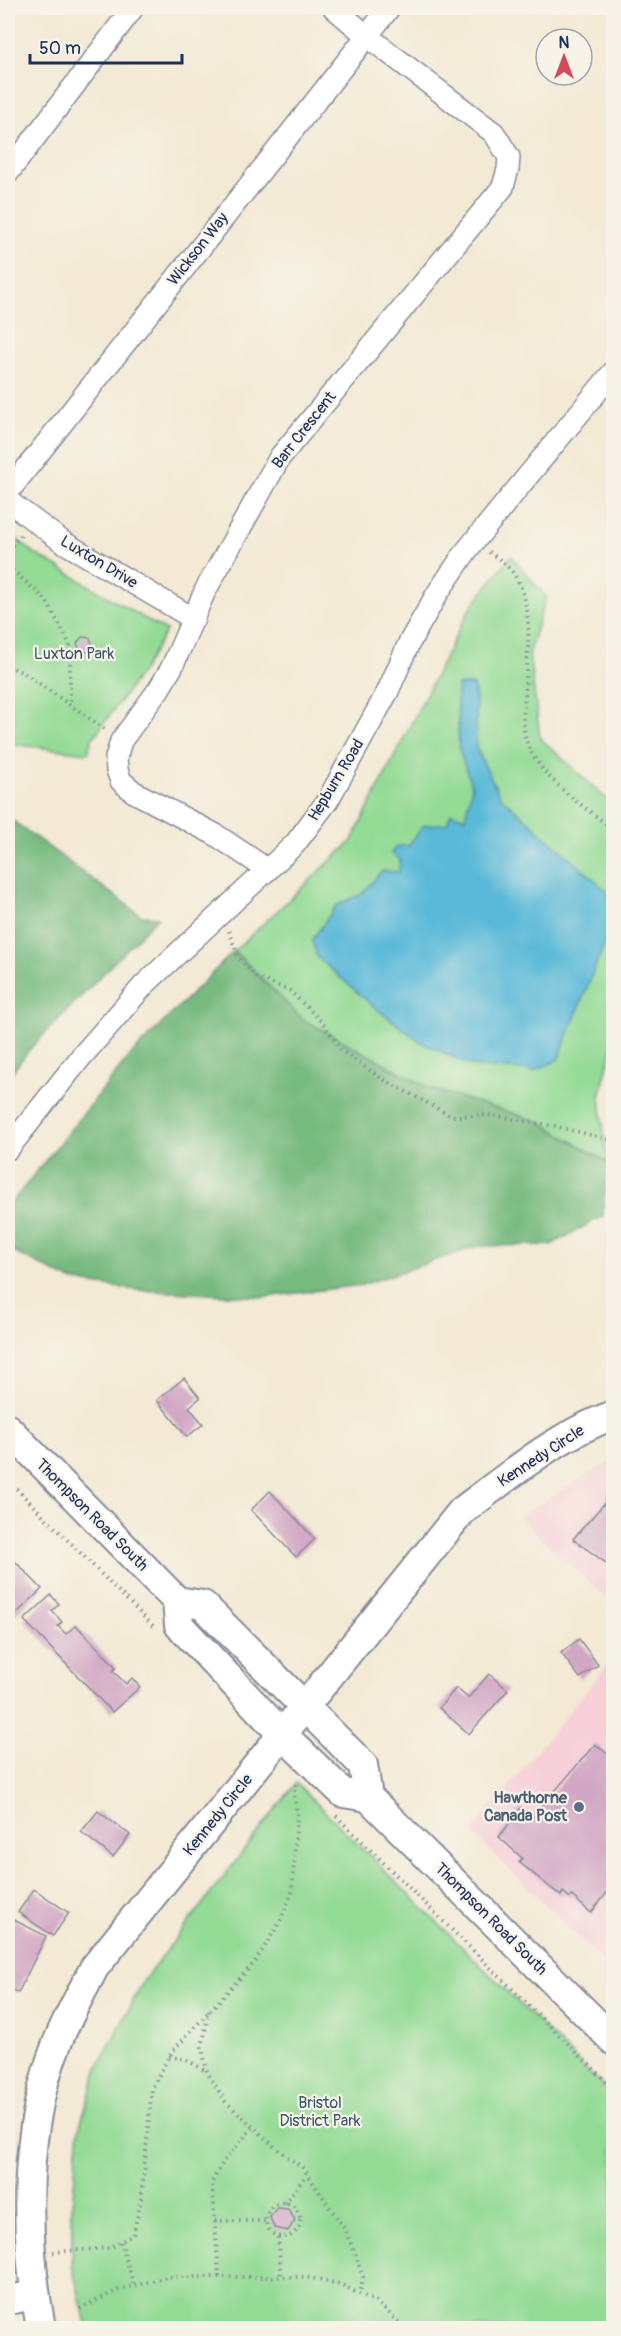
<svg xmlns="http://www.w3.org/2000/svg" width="621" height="2336" font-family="Pangolin,sans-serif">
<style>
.built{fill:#f6cfd8}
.green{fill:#93da94;stroke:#578479;stroke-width:1.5}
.forest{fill:#76ba7e;stroke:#48746e;stroke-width:1.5}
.water{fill:#5ab9d8;stroke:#3a749b;stroke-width:1.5}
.building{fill:#d1a7c5}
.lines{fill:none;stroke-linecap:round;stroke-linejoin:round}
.street-casing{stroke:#878c99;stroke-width:24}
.secondary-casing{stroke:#878c99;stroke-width:32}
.path{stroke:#878c99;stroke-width:4;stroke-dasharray:1.5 4.5;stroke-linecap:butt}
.street{stroke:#fff;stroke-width:21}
.secondary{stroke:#fff;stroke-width:28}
.service-dot{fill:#5c6f8a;stroke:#f7f3e8;stroke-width:2}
.labels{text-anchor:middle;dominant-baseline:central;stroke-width:4.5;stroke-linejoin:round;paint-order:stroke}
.street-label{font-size:16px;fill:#1b2f5e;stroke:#f7f3e8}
.park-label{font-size:16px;fill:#395a6c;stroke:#f7f3e8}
.service-label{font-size:16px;font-weight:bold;fill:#4e5e75;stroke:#f7f3e8;text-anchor:end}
</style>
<rect width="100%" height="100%" fill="#f7f3e8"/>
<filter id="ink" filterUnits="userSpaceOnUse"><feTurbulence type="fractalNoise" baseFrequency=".0167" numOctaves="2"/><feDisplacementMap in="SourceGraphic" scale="12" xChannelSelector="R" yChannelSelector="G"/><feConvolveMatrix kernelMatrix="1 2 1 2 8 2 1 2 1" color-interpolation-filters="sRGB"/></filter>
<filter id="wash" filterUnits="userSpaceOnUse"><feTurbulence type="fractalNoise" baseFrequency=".008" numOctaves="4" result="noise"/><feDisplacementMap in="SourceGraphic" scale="24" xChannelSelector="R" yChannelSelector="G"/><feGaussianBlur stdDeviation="1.35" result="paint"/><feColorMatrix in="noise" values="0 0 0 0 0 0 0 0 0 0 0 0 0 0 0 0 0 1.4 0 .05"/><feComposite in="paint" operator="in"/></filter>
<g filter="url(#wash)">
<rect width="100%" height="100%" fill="#f3e9d4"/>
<g class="built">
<path d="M 613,1461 L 613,1605 L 518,1517 L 591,1472 Z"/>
<path d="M 613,1658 L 613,1971 L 471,1832 Z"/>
</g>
<g class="green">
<path d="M 8,532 L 34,553 L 166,631 L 143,670 L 92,739 L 88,753 L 10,744 L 8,748 Z"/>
<path d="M 511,556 L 546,597 L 529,652 L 540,738 L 613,805 L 613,1044 L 600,1096 L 607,1162 L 538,1121 L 431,1089 L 302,1019 L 234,951 L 351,842 L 469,610 Z"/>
<path d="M 296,1783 L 613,2096 L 613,2328 L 87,2328 L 72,2265 L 72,2206 L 79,2129 L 98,2067 L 144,1980 Z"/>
</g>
<g class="forest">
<path d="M 8,817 L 142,916 L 158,917 L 29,1050 L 8,1078 Z"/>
<path d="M 234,951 L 302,1019 L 431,1089 L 538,1121 L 607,1162 L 603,1216 L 551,1245 L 478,1246 L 362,1285 L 265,1297 L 136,1290 L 72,1281 L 8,1249 L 8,1207 L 129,1057 Z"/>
</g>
<path class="water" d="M 457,685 L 473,685 L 476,699 L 476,748 L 500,796 L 607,891 L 613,911 L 613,922 L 558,1060 L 534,1071 L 472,1066 L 419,1041 L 373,1006 L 317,957 L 312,940 L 337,905 L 362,894 L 382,871 L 399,872 L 400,859 L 391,853 L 398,846 L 408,846 L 424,825 L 447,824 L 451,813 L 465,818 L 472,787 L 459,749 Z"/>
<g id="blocks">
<g class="building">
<path d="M 82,637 L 90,638 L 93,646 L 88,652 L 80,651 L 77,643 Z"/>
<path d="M 184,1378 L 200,1398 L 189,1407 L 203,1424 L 187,1437 L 157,1400 Z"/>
<path d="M 614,1489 L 614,1569 L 573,1539 L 608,1499 L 606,1497 Z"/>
<path d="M 270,1491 L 315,1539 L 296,1557 L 251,1510 Z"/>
<path d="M 8,1554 L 42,1589 L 15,1615 L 8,1607 Z"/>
<path d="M 51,1595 L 59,1604 L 52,1611 L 62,1622 L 58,1626 L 66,1634 L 76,1625 L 116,1667 L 113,1671 L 126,1684 L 132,1678 L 140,1687 L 112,1712 L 24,1620 Z"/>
<path d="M 579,1639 L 598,1665 L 580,1678 L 561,1653 Z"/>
<path d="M 489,1674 L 508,1690 L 469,1734 L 439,1708 L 456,1688 L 468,1698 Z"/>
<path d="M 595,1744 L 614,1759 L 614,1884 L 591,1913 L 572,1896 L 570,1898 L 563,1892 L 561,1896 L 519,1862 L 522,1858 L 499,1837 L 521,1808 L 532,1818 Z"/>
<path d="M 98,1811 L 130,1835 L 113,1857 L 81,1832 Z"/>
<path d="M 34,1889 L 69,1913 L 53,1936 L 18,1912 Z"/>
<path d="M 14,1920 L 46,1936 L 18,1993 L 8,1988 L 8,1933 Z"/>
<path d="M 277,2208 L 288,2209 L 295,2220 L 288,2231 L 274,2228 L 270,2217 Z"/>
</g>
</g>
</g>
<g filter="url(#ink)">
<use href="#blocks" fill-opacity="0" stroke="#878c99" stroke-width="1.5"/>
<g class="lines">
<g class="street-casing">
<g id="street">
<path d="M 8,173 L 133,8"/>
<path d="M 8,492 L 389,8"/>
<path d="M 8,501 L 63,542 L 194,619"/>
<path d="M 268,870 L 216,835 L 134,792 L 121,781 L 117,770 L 116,758 L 121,741 L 159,689 L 172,667 L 205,591 L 280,457 L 503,187 L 508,169 L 509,157 L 494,133 L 367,36 L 334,8"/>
<path d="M 8,1149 L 81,1057 L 144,985 L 295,844 L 328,800 L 388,691 L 409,643 L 437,594 L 467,550 L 614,371"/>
</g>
</g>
<g class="secondary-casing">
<g id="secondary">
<path d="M 8,1429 L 177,1601 L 203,1605 L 363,1765 L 368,1797 L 614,2041"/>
<path d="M 177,1601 L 179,1625 L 283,1735 L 343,1793 L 368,1797"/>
<path d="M 8,2300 L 35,2295"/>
<path d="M 41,2328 C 24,2237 22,2128 58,2041 C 68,2016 82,1992 94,1968 L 462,1511 C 509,1476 558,1434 614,1415"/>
</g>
</g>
<g class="path">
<path d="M 8,550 L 21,535"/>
<path d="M 489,552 C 498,558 507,565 513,573 C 536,605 527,657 525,694 C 524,708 521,726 526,739 C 537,777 585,807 614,830"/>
<path d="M 8,566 L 46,600 L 70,645 L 70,705"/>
<path d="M 8,666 L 24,673 L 106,730"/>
<path d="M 229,931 L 238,957 L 256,977 L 290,991 L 322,1022 L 342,1051 L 381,1078 L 451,1116 L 488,1115 L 555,1126 L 614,1141"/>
<path d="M 8,1480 L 156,1629"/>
<path d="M 336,1816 L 614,2089"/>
<path d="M 209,2011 L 202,2047 L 207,2072 L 225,2101 L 276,2148 L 303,2168 L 344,2228 L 355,2253 L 363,2277 L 360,2294"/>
<path d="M 169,2057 C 184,2057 194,2064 207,2072"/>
<circle cx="283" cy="2220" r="17"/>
<path d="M 285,2203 L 307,2174"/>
<path d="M 215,2221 L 265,2221"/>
<path d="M 278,2237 L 281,2277"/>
<path d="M 121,2242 L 134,2286"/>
<path d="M 53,2252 L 109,2248 L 133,2235 L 141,2201 L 152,2088 L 171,2053 L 255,1962 L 280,1922 L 292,1892 L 297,1814 L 294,1795 L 296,1782"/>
<path d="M 219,2277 L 212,2182 L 223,2162 L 253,2127"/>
<path d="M 80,2309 L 118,2290 L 167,2277 L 306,2277 L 340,2284 L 360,2294 L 377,2302 L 405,2328"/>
<path d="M 600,2328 L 614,2315"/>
</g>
<use href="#street" class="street"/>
<use href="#secondary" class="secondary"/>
</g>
</g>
<circle class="service-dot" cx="579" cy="1807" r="6"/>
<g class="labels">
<g class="street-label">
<text transform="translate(198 249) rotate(-52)">Wickson Way</text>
<text transform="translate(304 430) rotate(-52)">Barr Crescent</text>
<text transform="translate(99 562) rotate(31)">Luxton Drive</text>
<text transform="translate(336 780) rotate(-59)">Hepburn Road</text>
<text transform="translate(541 1456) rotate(-33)">Kennedy Circle</text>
<text transform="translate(92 1515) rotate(45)">Thompson Road South</text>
<text transform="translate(218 1815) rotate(-51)">Kennedy Circle</text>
<text transform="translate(491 1919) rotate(45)">Thompson Road South</text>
</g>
<g class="park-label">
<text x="74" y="654">Luxton Park</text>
<text x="320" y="2103">Bristol<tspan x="320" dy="18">District Park</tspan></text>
</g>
<g class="service-label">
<text x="567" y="1798">Hawthorne<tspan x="567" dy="18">Canada Post</tspan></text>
</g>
</g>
<rect width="621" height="2336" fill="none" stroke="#f7f3e8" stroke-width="30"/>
<g transform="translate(564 57)"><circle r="28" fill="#f7f3e8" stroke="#9fa5b1" stroke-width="1.5"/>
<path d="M0-4.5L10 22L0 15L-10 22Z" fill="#d1495b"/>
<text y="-9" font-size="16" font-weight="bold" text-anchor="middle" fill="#1b2f5e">N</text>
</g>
<path d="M30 54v9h152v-9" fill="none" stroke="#1b2f5e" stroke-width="3"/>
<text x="39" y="54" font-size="18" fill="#1b2f5e" stroke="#f7f3e8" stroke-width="4.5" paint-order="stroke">50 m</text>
</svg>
